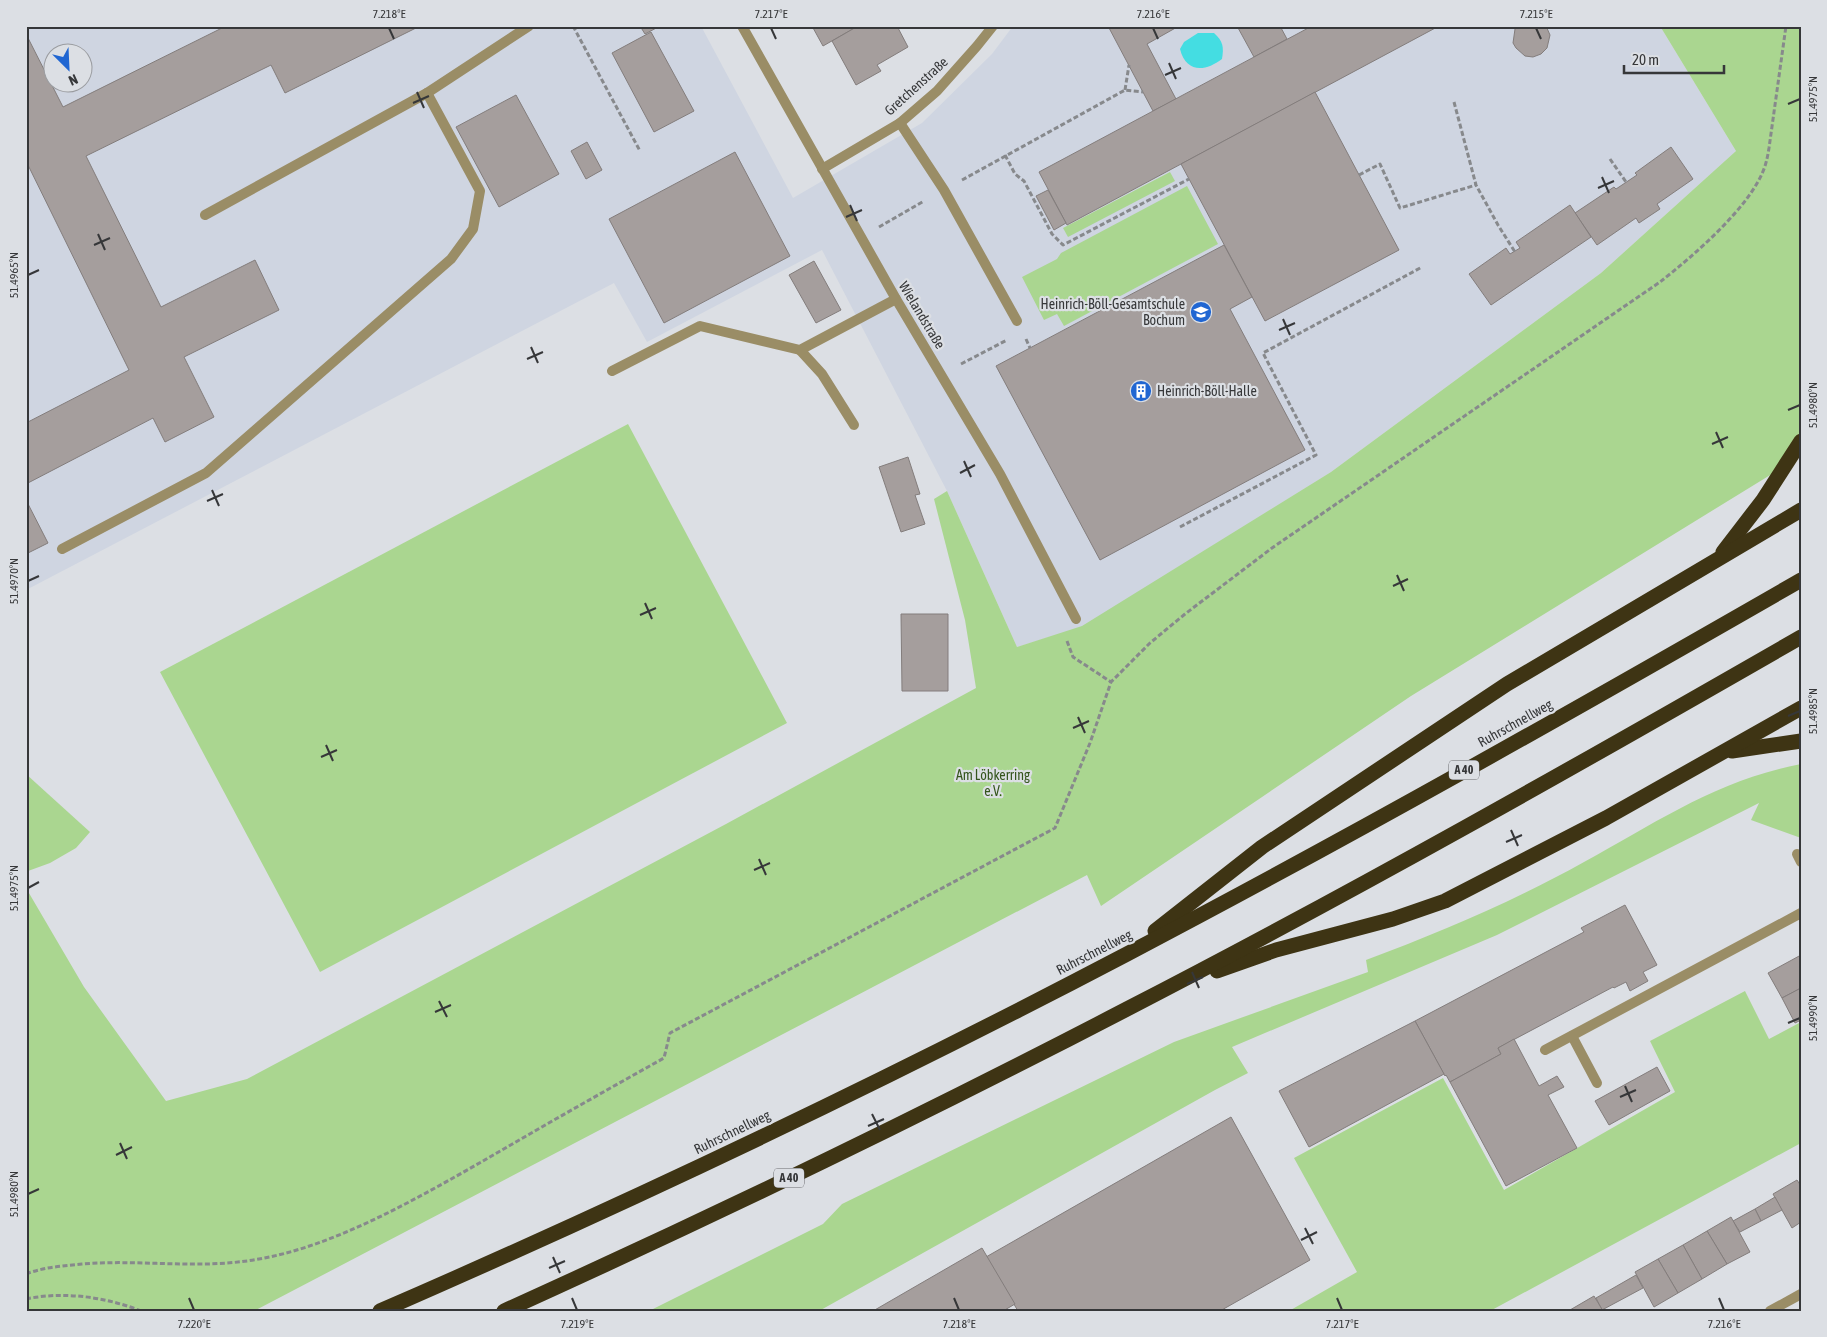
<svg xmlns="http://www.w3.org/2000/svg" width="1827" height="1337" font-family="'Asap Condensed',sans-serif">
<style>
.built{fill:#cfd5e1;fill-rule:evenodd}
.green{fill:#aad690}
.water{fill:#44dde2}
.building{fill:#a59e9d;stroke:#837d7c}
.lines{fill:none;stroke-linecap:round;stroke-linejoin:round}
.path{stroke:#87898c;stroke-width:3;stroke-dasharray:5 2.5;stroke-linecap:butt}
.service{stroke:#9a8d66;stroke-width:10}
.minor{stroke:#9a8d66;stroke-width:10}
.tertiary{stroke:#9a8d66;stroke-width:10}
.motorway{stroke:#3e3414;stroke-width:15}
.ticks{fill:none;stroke:#363739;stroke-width:2}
.labels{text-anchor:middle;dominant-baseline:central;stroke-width:4.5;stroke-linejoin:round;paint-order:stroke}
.shield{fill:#dcdfe4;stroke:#68696c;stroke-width:1}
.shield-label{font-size:12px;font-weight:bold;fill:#363739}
.street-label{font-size:14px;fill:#363739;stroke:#dcdfe4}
.poi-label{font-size:14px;fill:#363739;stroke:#dcdfe4;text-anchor:end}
.park-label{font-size:14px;fill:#34551c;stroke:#dcdfe4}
.neatline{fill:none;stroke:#363739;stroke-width:2}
.ticks-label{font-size:12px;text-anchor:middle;fill:#363739}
</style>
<rect width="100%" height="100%" fill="#dcdfe4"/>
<path class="built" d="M 26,26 L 701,26 L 793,198 L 922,123 L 992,54 L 1013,26 L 1660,26 L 1736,151 L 1601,273 L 1331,472 L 1082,627 L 1017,647 L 947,491 L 822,250 L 647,342 L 614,283 L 26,590 ZM 52,52 L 82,52 L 82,82 L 52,82 Z"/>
<g class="green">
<path d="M 1660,26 L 1801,26 L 1801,456 L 1411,696 L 1101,906 L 1087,875 L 254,1311 L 26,1311 L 26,888 L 84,987 L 166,1101 L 247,1079 L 726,824 L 976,688 L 965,620 L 934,499 L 947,491 L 1017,647 L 1082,626 L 1331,472 L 1601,273 L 1736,151 Z"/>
<path d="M 1170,172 L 1175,181 L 1068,237 L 1063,228 Z"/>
<path d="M 1187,186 L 1218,244 L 1064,326 L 1057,314 L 1044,320 L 1022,277 L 1057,259 L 1061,253 Z"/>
<path d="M 628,424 L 787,723 L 320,972 L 160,672 Z"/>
<path d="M 1801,764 L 1801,838 L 1751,820 L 1759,803 L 1497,935 L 1232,1047 L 1248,1073 L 1215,1090 L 819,1311 L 649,1311 L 823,1224 L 842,1204 L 1174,1042 L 1368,972 L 1366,960 C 1441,932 1514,901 1584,862 C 1657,822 1717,780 1801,764 Z"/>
<path d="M 26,774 L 90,832 L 76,848 L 50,863 L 28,871 L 26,863 Z"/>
<path d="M 1745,991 L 1769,1039 L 1801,1022 L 1801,1143 L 1490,1311 L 1289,1311 L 1357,1272 L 1294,1158 L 1443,1078 L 1504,1190 L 1675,1092 L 1650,1041 Z"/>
</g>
<path class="water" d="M 1198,33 L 1214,33 C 1223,41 1224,47 1222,59 C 1205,72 1186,73 1180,49 L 1184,42 Z"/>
<g class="building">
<path d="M 226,26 L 420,26 L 285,93 L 271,65 L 86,156 L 161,307 L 255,260 L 279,310 L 184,357 L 214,417 L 165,442 L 153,418 L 26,484 L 26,423 L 129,370 L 26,161 L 26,34 L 63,107 Z"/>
<path d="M 640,26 L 660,26 L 645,34 Z"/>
<path d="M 812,26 L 858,26 L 823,46 Z"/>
<path d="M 858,26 L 897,26 L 908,47 L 877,65 L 881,71 L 856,85 L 832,41 Z"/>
<path d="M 1108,26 L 1179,26 L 1147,44 L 1176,99 L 1153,111 Z"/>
<path d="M 1237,26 L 1280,26 L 1287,39 L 1254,57 Z"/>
<path d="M 1312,26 L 1439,26 L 1067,225 L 1039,172 Z"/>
<path d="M 1513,26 L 1546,26 L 1550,35 L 1547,48 L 1541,54 L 1533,57 L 1525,56 L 1516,48 L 1513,43 L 1515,29 Z"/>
<path d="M 651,32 L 694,111 L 654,132 L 612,53 Z"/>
<path d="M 1315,92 L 1399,250 L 1265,321 L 1181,164 Z"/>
<path d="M 516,95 L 559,174 L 499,207 L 456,127 Z"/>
<path d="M 587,142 L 602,170 L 586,179 L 571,151 Z"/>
<path d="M 1671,147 L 1693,179 L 1657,204 L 1660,209 L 1639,223 L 1636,218 L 1597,245 L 1575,213 L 1614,187 L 1616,189 L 1637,175 L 1635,173 Z"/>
<path d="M 735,152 L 790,256 L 664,323 L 609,219 Z"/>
<path d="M 1048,190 L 1066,223 L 1054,230 L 1036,196 Z"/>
<path d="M 1570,205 L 1591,237 L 1491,305 L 1469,274 L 1506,248 L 1510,254 L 1520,248 L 1516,242 Z"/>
<path d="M 1224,245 L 1252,297 L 1230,309 L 1305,450 L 1100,560 L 996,366 Z"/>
<path d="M 814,261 L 841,310 L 816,323 L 789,275 Z"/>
<path d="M 908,457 L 920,494 L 915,495 L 925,524 L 901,532 L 879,467 Z"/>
<path d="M 26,500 L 48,543 L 26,554 Z"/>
<path d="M 901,614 L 948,614 L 948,691 L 902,691 Z"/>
<path d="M 1625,905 L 1657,965 L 1643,972 L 1648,981 L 1630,991 L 1626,982 L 1614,988 L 1613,987 L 1498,1048 L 1501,1054 L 1450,1082 L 1446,1075 L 1445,1076 L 1415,1021 L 1584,932 L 1581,928 Z"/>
<path d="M 1801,955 L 1801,988 L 1782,998 L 1768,973 Z"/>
<path d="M 1801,988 L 1801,1020 L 1795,1023 L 1782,998 Z"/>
<path d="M 1415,1021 L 1444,1074 L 1309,1147 L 1279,1091 Z"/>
<path d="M 1514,1039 L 1539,1086 L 1557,1076 L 1564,1087 L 1548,1095 L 1577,1148 L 1506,1186 L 1450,1082 L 1501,1054 L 1498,1048 Z"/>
<path d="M 1657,1067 L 1670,1091 L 1609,1125 L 1595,1101 Z"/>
<path d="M 1231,1117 L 1310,1260 L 1220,1311 L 1018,1311 L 986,1257 Z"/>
<path d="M 1797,1180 L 1801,1186 L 1801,1222 L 1792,1228 L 1773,1194 Z"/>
<path d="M 1775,1197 L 1782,1210 L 1761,1221 L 1755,1209 Z"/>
<path d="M 1755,1209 L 1761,1221 L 1740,1232 L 1733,1221 Z"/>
<path d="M 1731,1217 L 1750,1252 L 1727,1264 L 1707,1231 Z"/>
<path d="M 1707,1231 L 1727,1264 L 1702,1279 L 1683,1245 Z"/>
<path d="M 1683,1245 L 1702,1279 L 1678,1293 L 1658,1259 Z"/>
<path d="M 982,1248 L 1015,1304 L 1003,1311 L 873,1311 Z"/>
<path d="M 1658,1259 L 1678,1293 L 1654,1307 L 1635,1272 Z"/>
<path d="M 1636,1275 L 1643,1288 L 1602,1310 L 1596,1298 Z"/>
<path d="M 1594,1296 L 1603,1311 L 1571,1311 L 1570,1310 Z"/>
</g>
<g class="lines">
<g class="path">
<path d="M 573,26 L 640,151"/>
<path d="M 1125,90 L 1129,65"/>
<path d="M 1454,102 L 1476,185 L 1498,225 L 1515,252"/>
<path d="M 1005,155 L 1015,174 L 1024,181 L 1052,234 L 1063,245 L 1189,179"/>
<path d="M 1610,159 L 1626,182"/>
<path d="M 1359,175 L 1380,164 L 1400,208 L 1476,185"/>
<path d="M 962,180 L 1125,90 L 1143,92"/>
<path d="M 879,227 L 924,201"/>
<path d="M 1026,339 L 1030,348"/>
<path d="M 961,364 L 1007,340"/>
<path d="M 1180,527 L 1316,455 L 1263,353 L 1422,267"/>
<path d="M 1067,641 L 1073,657 L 1111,682"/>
<path d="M 26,1274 C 44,1267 63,1266 82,1264 C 141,1259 200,1270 259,1259 C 335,1246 416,1199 483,1161 C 543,1126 603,1092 664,1058 L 670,1033 L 1055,828 L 1090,743 L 1111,682 L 1150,643 L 1185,614 L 1272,548 L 1660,282 C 1693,256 1752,206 1765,166 C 1767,160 1768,154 1769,148 L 1786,26"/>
<path d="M 26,1299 C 64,1291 106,1297 141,1311"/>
</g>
<g class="service">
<path d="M 900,123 L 944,190 L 1017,321"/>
<path d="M 205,215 L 427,93 L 529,26"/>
<path d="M 800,350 L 822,374 L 854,425"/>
<path d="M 612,371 L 700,326 L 800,350 L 896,299"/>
<path d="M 62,549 L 206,473 L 451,259 L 473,229 L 480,191 L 427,93"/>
<path d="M 1572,1036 L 1597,1083"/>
<path d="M 1545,1050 L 1801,913"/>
</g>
<g class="minor">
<path d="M 742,26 L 896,299 L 1000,474 L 1076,619"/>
<path d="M 822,169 L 900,123 L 937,91 L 977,46 L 993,26"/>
<path d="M 1797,854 L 1801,862"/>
</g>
<path class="tertiary" d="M 1770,1311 L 1801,1294"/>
<g class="motorway">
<path d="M 1723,552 L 1763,500 L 1801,441"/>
<path d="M 1732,751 L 1801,741"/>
<path d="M 1155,931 L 1262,847 L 1507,684 L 1801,510"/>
<path d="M 1217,971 L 1276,950 L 1393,919 L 1445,901 L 1606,818 L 1801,708"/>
<path d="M 380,1311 C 633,1201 883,1082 1127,954 C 1354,835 1578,708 1801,580"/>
<path d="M 504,1311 C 714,1216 921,1116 1125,1010 C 1354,892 1578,765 1801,637"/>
</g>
</g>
<path class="ticks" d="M 389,28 L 394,39M 771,28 L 776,39M 1153,28 L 1158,39M 1536,28 L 1541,39M 1169,63 L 1176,79M 1165,75 L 1181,68M 417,92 L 424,108M 413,103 L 429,96M 1788,104 L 1800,99M 1602,177 L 1609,193M 1598,188 L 1614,181M 850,205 L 857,221M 846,217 L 862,210M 98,234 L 105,250M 94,245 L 110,238M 28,275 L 39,270M 1283,319 L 1290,335M 1279,330 L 1295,323M 531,347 L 538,363M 527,359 L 543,352M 1788,410 L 1800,405M 1716,432 L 1723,448M 1712,444 L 1728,437M 964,461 L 971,477M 960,473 L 975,465M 212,490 L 219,506M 207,501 L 223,494M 1397,575 L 1404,591M 28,581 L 39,576M 1393,586 L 1408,579M 645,603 L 652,619M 640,615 L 656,608M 1788,716 L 1800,711M 1078,717 L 1085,733M 1073,728 L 1089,721M 326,745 L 333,761M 321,757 L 337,750M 1511,830 L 1518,846M 1506,842 L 1522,835M 759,859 L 766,875M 754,870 L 770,863M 28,888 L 39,882M 1192,972 L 1199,988M 1187,984 L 1203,977M 439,1001 L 447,1017M 435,1012 L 451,1005M 1788,1023 L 1800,1018M 1625,1086 L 1632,1102M 1620,1097 L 1636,1090M 872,1114 L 880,1130M 868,1126 L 884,1119M 120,1143 L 127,1159M 116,1155 L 132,1147M 28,1194 L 39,1189M 1305,1228 L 1313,1244M 1301,1240 L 1317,1232M 553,1257 L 560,1273M 549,1268 L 565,1261M 189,1298 L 194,1310M 572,1298 L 577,1310M 954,1298 L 959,1310M 1337,1298 L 1342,1310M 1719,1298 L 1724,1310"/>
<defs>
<g id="school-disc" transform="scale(1.125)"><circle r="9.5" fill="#2066d2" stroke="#dcdfe4"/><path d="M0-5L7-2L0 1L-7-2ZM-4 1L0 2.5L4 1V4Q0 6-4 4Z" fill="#fff"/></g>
<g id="building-disc" transform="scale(1.125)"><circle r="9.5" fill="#2066d2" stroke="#dcdfe4"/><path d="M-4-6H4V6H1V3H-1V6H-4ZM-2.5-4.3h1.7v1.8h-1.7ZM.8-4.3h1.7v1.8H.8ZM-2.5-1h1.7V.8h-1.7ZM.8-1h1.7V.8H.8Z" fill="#fff"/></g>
</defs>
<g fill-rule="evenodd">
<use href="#school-disc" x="1201" y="312"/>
<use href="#building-disc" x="1141" y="391"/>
</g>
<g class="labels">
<g class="shield">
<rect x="1449" y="760.5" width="30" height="19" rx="4"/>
<rect x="774" y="1168.5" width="30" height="19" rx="4"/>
</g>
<g class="shield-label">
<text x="1464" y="770">A 40</text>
<text x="789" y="1178">A 40</text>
</g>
<g class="street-label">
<text transform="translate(916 86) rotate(-42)">Gretchenstraße</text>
<text transform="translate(922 315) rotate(59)">Wielandstraße</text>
<text transform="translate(1515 723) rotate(-29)">Ruhrschnellweg</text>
<text transform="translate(1094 952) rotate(-27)">Ruhrschnellweg</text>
<text transform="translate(732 1132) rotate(-26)">Ruhrschnellweg</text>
</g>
<g class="poi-label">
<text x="1185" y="304">Heinrich-Böll-Gesamtschule<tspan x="1185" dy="16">Bochum</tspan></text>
<text x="1157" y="391" text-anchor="start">Heinrich-Böll-Halle</text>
</g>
<g class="park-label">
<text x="993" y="775">Am Löbkerring<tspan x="993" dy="16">e.V.</tspan></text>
</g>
</g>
<rect width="1827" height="1337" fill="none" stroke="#dcdfe4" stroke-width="55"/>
<g transform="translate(68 68) rotate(156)"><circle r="24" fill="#dcdfe4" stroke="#9a9ca0"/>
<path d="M0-4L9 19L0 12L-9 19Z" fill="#2066d2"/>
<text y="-8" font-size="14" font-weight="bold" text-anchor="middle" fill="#363739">N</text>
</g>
<path d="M1624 65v8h100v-8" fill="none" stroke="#363739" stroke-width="2.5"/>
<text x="1632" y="65" font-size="15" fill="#363739" stroke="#dcdfe4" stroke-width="4" paint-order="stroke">20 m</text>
<rect x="28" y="28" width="1772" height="1282" class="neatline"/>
<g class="ticks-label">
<text x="389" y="18">7.218°E</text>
<text x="771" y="18">7.217°E</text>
<text x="1153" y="18">7.216°E</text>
<text x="1536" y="18">7.215°E</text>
<text transform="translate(1813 99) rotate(-90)" y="4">51.4975°N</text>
<text transform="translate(14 275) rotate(-90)" y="4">51.4965°N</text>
<text transform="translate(1813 405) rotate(-90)" y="4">51.4980°N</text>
<text transform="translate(14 581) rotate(-90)" y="4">51.4970°N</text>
<text transform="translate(1813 711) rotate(-90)" y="4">51.4985°N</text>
<text transform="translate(14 888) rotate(-90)" y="4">51.4975°N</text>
<text transform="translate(1813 1018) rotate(-90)" y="4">51.4990°N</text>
<text transform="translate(14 1194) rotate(-90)" y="4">51.4980°N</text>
<text x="194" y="1328">7.220°E</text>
<text x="577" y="1328">7.219°E</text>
<text x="959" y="1328">7.218°E</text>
<text x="1342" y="1328">7.217°E</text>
<text x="1724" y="1328">7.216°E</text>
</g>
</svg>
